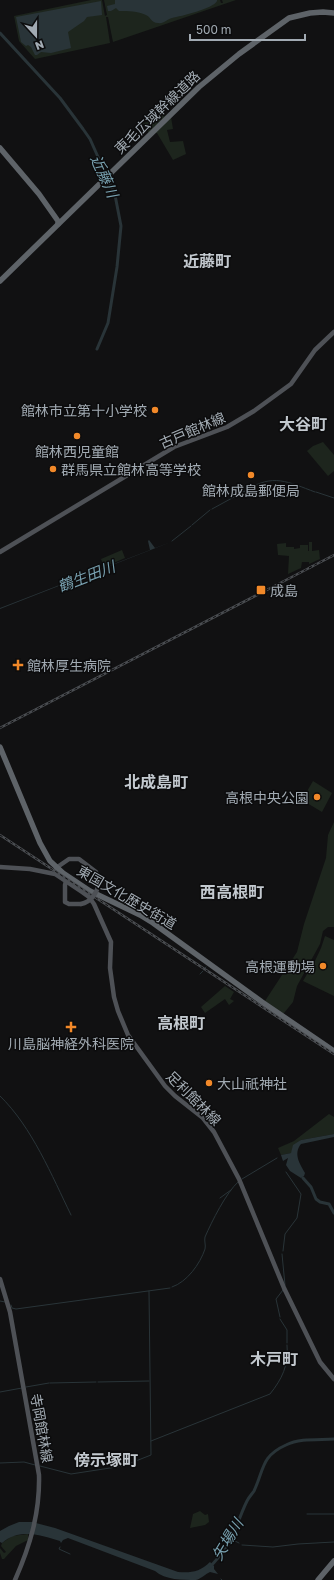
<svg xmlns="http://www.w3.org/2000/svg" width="334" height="1580" font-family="'Golos Text','Noto Sans JP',sans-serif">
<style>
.green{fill:#1d251d}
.water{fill:#293438}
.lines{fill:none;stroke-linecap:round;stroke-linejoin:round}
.stream{stroke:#293438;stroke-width:1}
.river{stroke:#293438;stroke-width:3}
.major{stroke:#4e5156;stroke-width:4.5}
.highway{stroke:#5e6368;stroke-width:5.5}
.rail-casing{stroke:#494c50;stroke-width:2.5}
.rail{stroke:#0c0c0d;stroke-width:1;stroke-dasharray:3;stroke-linecap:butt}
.major-bridge{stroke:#4e5156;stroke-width:4.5}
.poi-dot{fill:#f28929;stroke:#0c0c0d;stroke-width:1.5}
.labels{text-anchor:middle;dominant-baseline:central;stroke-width:3;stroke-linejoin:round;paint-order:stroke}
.street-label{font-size:14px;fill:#a2abb3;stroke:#0c0c0d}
.poi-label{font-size:14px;fill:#a2abb3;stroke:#0c0c0d;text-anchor:start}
.water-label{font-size:15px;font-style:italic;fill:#78a0af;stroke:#0c0c0d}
.quarter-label{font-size:16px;font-weight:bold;fill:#c3c9cf;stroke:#0c0c0d}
</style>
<rect width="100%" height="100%" fill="#111112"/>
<g class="green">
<path d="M 91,0 L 102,0 L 105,16 L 107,15 L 104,0 L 220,0 L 221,3 L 223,3 L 222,0 L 236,0 L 113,42 L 108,17 L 106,17 L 110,43 L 35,59 L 19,41 L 14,16 Z"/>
<path d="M 158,112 L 171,117 L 173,129 L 167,130 L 170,142 L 183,141 L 186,154 L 173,160 L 157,133 L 149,134 L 143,123 L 159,120 Z"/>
<path d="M 323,442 L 334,455 L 334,471 L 328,476 L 307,451 L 313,446 Z"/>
<path d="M 309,542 L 312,542 L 312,551 L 319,550 L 320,559 L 309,564 L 309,562 L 302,562 L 301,568 L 288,574 L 289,556 L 278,555 L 277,544 L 286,543 L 286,547 L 294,547 L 294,549 L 300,548 L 300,545 L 308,545 L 308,551 L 309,551 Z"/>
<path d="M 122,550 L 125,558 L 104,567 L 101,559 Z"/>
<path d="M 313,781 L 332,793 L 322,812 L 302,800 Z"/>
<path d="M 334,822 L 334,927 L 328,927 L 323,931 L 320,944 L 297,986 L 293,1002 L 284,1013 L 282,1013 L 265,1001 L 297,952 L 304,924 L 326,858 L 328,835 Z"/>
<path d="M 325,936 L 334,940 L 334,996 L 303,981 L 315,961 L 321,948 Z"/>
<path d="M 225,986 L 234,992 L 230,999 L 234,1001 L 229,1005 L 225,999 L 205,1013 L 201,1007 Z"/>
<path d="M 329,1114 L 334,1117 L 334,1134 L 301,1140 L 291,1153 L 281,1155 L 278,1148 L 294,1141 Z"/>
<path d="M 200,1511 L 205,1515 L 208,1514 L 209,1522 L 205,1525 L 190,1528 L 193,1514 Z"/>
<path d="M 28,1534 L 28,1540 L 16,1546 L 4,1559 L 2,1559 L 0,1553 L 0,1548 L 4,1553 L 6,1552 L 1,1546 L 2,1543 L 12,1536 Z"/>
</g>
<g class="water">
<path d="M 115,0 L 217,0 L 217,1 C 213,9 181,16 172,18 C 167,19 164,24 158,23 C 151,23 151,17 146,15 C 138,11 128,11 119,11 L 116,8 L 111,11 L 108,11 L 107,6 L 115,4 Z"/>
<path d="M 101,1 L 102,15 L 87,17 L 84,21 L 68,32 L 71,48 L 51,53 L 41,52 L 37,55 L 35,55 L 31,47 L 28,45 L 26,46 L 21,42 L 16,17 Z"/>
<path d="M 149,540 L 155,548 L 171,542 L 0,609 L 0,608 L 150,550 L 148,541 Z"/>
<path d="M 334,1134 L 334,1137 L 301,1144 C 293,1154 300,1164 305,1173 L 304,1176 L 301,1178 L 290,1171 L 286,1165 L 288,1158 L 283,1161 L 281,1155 L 291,1153 L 293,1145 L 301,1140 Z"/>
<path d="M 19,1522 L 32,1522 L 55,1528 L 178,1572 C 191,1573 200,1572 210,1562 L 214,1566 L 214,1569 L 218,1574 L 210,1572 C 205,1574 201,1579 196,1580 C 183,1580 165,1580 155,1571 L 68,1538 L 63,1540 L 61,1543 L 60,1541 C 40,1535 19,1528 2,1543 L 0,1542 L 0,1531 L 9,1526 Z"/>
</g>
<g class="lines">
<g class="stream">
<path d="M 247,490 C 273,473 288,482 315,492"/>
<path d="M 316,492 L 334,498"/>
<path d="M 212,509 L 245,491"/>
<path d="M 192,525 L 210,510"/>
<path d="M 172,541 L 191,526"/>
<path d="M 205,968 L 206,967"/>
<path d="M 200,974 L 203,971"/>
<path d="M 0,1096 C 32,1127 52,1176 71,1215"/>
<path d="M 242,1179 L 277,1158"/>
<path d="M 220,1198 L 231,1190"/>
<path d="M 283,1251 L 285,1234 L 297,1218 L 301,1194 L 286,1172"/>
<path d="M 282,1254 L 285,1285"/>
<path d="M 172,1287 C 187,1282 200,1264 205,1249 C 206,1245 204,1241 205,1237 C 212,1221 226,1193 238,1182"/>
<path d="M 0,1301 L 5,1302"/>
<path d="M 11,1305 L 12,1308 L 16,1309 L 170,1288"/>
<path d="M 280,1317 L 276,1299 L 283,1290"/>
<path d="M 280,1319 L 287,1330 L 287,1343"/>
<path d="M 98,1382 L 149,1381"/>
<path d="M 50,1383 L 96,1382"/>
<path d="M 26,1387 L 49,1383"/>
<path d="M 0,1392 L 22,1388"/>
<path d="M 151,1441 L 270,1394 C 282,1379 289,1365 287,1345"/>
<path d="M 0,1463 L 24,1462 L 35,1465"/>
<path d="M 40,1466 L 71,1474 L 123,1466 L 151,1455 L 149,1291"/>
<path d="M 307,1514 L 334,1514"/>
<path d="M 231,1539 L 239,1543"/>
<path d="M 242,1545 L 273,1547 L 298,1544 L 334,1542"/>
<path d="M 60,1547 L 59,1549 L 70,1554"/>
<path d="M 221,1579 L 222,1580"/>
</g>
<g class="river">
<path d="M 0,33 L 60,98 L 83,129 L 90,139 L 115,195 L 121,226 L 117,267 L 108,323 L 97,349"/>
<path d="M 303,1178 L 311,1187 L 316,1199 L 320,1202 L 329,1204 L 334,1213"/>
<path d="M 210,1567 C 218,1558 227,1549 232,1538 C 237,1526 241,1513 247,1501 C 249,1497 252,1494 254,1491 C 264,1470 261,1456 286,1445 C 300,1438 318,1440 334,1439"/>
</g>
<g class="major">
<path d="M 0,552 L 174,447 L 227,427 L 254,411 L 291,384 L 315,350 L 334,332"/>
<path d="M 0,867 L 30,869 L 55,874 L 82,892 L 89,897 L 94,904 L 111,942 L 110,968 L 114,997 L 118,1011 L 128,1035 L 165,1086 L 175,1096 L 203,1118 L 214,1132 L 239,1179 L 284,1288 L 320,1362 L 334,1379"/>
<path d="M 56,868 L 69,859 L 79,859 L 96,872 L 99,883"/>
<path d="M 66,881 L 65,885 L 65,902 L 69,904 L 81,904"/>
<path d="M 0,1279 L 10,1312 L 39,1475 C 40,1513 30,1546 15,1580"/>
</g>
<g class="highway">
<path d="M 0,148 L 39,194 L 58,221 L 58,224"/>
<path d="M 0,281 L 199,87 L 239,54 L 289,18 L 310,13 L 323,12 L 334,13"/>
<path d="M 0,747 L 40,843 L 50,861 L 63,873 L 90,891 L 140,915 L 153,923 L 262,1002 L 334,1051"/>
<path d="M 318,1580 L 334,1561"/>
</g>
<g class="rail-casing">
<g id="rail">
<path d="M 309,568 L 334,555"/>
<path d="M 0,728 L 313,566"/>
<path d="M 0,835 L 334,1054"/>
</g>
</g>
<use href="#rail" class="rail"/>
<path class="major-bridge" d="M 81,904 C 91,902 97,893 99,883"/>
</g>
<g class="poi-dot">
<circle cx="155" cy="410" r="4"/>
<circle cx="77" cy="436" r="4"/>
<circle cx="53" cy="469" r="4"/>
<circle cx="251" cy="475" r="4"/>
<rect x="256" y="585" width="10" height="10" rx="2"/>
<path d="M16 659h4v4h4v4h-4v4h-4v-4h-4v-4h4z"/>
<circle cx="317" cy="797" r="4"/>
<circle cx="323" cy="966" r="4"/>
<path d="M69 1021h4v4h4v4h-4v4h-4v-4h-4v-4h4z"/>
<circle cx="209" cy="1083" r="4"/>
</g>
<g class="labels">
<g class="street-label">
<text transform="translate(157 112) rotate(-44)">東毛広域幹線道路</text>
<text transform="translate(192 430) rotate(-23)">古戸館林線</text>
<text transform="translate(127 897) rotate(30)">東国文化歴史街道</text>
<text transform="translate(194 1098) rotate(45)">足利館林線</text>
<text transform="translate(42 1428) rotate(80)">寺岡館林線</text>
</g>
<g class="poi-label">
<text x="147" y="410" text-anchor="end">館林市立第十小学校</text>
<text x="77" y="451" text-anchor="middle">館林西児童館</text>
<text x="61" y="469">群馬県立館林高等学校</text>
<text x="251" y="490" text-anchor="middle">館林成島郵便局</text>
<text x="270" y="590">成島</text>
<text x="27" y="665">館林厚生病院</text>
<text x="309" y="797" text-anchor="end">高根中央公園</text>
<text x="315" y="966" text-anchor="end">高根運動場</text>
<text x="71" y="1043" text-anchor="middle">川島脳神経外科医院</text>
<text x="217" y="1083">大山祇神社</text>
</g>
<g class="water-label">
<text transform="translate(105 176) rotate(66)">近藤川</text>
<text transform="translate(86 576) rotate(-21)">鶴生田川</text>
<text transform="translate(227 1539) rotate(-59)">矢場川</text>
</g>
<g class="quarter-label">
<text x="207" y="261">近藤町</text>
<text x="303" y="424">大谷町</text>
<text x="156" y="782">北成島町</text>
<text x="232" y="892">西高根町</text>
<text x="181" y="1023">高根町</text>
<text x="274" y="1359">木戸町</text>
<text x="106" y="1460">傍示塚町</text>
</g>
</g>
<g transform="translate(36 36) rotate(159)" stroke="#0c0c0d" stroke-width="3" paint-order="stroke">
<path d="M0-3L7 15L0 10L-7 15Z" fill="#a2abb3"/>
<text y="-6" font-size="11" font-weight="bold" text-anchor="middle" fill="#a2abb3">N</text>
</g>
<path d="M190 34v6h115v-6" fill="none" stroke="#a2abb3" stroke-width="2"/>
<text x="196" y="34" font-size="12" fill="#a2abb3" stroke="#0c0c0d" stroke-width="3" paint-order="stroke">500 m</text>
</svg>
